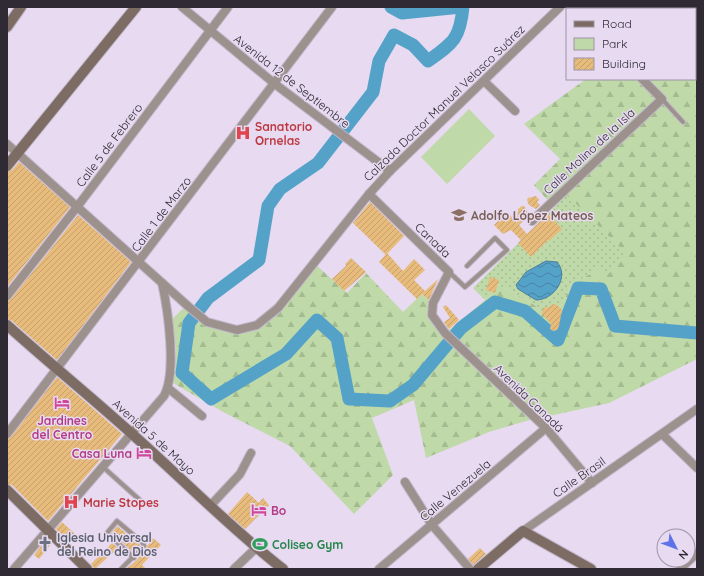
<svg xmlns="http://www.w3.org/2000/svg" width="704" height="576" font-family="Quicksand,sans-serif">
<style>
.forest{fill:url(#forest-firs)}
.park{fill:#bfdaa8}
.garden{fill:url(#garden-dots)}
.water{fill:url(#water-waves);stroke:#4a7e9c}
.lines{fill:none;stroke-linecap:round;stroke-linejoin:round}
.river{stroke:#55a2c9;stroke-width:13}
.building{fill:url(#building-hatch)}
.service-casing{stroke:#c2b7cb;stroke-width:6}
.minor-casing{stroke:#c2b7cb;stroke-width:10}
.secondary-casing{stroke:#c2b7cb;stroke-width:12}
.service{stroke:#9c918c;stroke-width:4}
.minor{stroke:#9c918c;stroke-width:8}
.secondary{stroke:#7c6c64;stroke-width:10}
.labels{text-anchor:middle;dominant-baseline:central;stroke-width:3;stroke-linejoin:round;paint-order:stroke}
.street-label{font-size:12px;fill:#2f2a33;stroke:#e7daf1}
.health-label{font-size:12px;font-weight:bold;fill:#be3a42;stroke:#e7daf1;text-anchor:start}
.education-label{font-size:12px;font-weight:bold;fill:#785e54;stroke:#e7daf1;text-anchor:start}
.hotel-label{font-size:12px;font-weight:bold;fill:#b23c85;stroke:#e7daf1}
.worship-label{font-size:12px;font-weight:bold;fill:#5b616d;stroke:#e7daf1;text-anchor:start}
.leisure-label{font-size:12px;font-weight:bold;fill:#27864d;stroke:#e7daf1;text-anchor:start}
</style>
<defs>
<pattern id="forest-firs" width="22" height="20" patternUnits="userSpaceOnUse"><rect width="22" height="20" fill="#bfdaa8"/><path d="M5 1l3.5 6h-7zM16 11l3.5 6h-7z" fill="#a4bb91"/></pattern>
<pattern id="garden-dots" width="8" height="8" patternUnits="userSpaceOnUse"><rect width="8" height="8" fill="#bfdaa8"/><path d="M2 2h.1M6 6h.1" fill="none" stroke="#a4bb91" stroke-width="1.8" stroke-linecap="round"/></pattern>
<pattern id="water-waves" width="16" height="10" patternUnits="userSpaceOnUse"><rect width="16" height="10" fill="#55a2c9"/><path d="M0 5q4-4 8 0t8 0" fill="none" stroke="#4784a4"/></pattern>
<pattern id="building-hatch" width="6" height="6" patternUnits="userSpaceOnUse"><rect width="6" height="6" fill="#e7bb7c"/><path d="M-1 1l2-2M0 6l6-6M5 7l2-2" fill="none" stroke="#c6a16c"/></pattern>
</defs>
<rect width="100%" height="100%" fill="#e7daf1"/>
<path class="forest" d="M 695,21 L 697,21 L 697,359 L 609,403 L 526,421 L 489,432 L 426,458 L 414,400 L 372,418 L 393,475 L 354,514 L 290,446 L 225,413 L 173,383 L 176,349 L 172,319 L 186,306 L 222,329 L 258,327 L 314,263 L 347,293 L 366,273 L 403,312 L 422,294 L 431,302 L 443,335 L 490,296 L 497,284 L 532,303 L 553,321 L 572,284 L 599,269 L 567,196 L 554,207 L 534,185 L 560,159 L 524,124 L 586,79 L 695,79 Z"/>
<path class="park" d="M 469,109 L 495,136 L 447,184 L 421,157 Z"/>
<path class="garden" d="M 567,195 L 628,255 L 607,275 L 599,269 L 572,284 L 553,321 L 532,303 L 497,284 L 490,296 L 485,300 L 473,288 Z"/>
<path class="water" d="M 546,261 L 557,262 C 570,277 554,300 536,300 L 518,289 L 516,285 L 526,272 Z"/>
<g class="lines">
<g class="river">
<path d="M 391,7 L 402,13 L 461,7"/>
<path d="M 463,7 C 460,39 453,43 428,61 L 413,45 L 394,35 L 379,61 L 373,92 L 318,163 L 280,189 L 268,206 L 259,260 L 208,298 L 189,323 L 182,373 L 211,399 L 286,354 L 317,320 L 337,338 L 349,399 L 390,401 L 413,385 L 461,328 L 495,302 L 525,311 L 558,340 L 578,288 L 601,289 L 615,326 L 697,333"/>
</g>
</g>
<g class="building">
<path d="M 19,162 L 70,207 L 7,287 L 7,172 L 12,170 Z"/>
<path d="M 536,196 L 539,200 L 537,202 L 540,205 L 536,209 L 529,205 L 527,200 L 528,198 Z"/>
<path d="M 370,202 L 404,236 L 386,255 L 353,223 Z"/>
<path d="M 522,206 L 524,206 L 529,215 L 519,225 L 527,234 L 548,214 L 562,229 L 549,241 L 548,240 L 531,257 L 518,243 L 521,240 L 511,230 L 503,234 L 494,225 L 507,212 L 517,223 L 518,209 Z"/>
<path d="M 78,215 L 131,262 L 57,360 L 11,320 L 7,319 L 7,301 L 11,299 Z"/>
<path d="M 387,253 L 403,271 L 414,259 L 425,270 L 414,280 L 425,291 L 438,279 L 429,300 L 422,294 L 417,299 L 379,262 Z"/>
<path d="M 351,258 L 366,272 L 344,291 L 332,279 L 346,266 L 345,264 Z"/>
<path d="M 490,277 L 499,280 L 495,293 L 486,290 Z"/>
<path d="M 553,304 L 557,305 L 562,310 L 559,326 L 557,330 L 553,331 L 550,329 L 551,324 L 542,314 L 543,308 L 549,307 Z"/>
<path d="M 446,305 L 459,320 L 449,329 L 444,322 L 450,318 L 443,307 Z"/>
<path d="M 57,377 L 122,434 L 48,521 L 12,485 L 7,484 L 7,439 L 11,437 Z"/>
<path d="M 247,492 L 259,503 L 263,498 L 269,505 L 245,529 L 228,514 Z"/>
<path d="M 62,522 L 75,534 L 68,541 L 56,529 Z"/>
<path d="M 117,526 L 140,545 L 133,552 L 112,533 Z"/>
<path d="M 153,538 L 161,545 L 142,565 L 146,569 L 126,569 L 137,560 Z"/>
<path d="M 47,539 L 52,543 L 39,559 L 34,555 Z"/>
<path d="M 112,543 L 118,548 L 95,569 L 91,564 Z"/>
<path d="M 480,548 L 486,554 L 473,565 L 468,559 Z"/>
</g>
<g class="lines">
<g class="service-casing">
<g id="service">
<path d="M 662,99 L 683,122"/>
<path d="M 449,272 L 465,287 L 507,250 L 495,238 L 467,266"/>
<path d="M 103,467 L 142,502"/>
<path d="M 121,569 L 144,546 L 143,543 L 117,521 L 107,533 L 134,558"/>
</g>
</g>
<g class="minor-casing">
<g id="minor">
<path d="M 182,7 L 275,84 L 390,171"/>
<path d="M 484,81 L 515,111"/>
<path d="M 7,144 L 189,307 L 207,322 L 237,330 L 257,325 L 278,308 L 369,194 L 390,171 L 560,7"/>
<path d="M 369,194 L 449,272 L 433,303 L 432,315 L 445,333 L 546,428 L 592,483"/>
<path d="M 532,221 L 662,99 L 642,79"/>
<path d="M 7,296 L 77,207 L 228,7"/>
<path d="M 168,388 L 202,416"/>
<path d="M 7,434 L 332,7"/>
<path d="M 662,434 L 697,468"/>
<path d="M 405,482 L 432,525 L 470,569"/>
<path d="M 210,506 L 240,474 L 251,453"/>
<path d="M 523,531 L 697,409"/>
<path d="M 14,569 L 164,396 C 177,372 168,310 162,283"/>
<path d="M 234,569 L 256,548"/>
<path d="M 379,569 L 546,428"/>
<path d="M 680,569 L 697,553"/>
</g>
</g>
<g class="secondary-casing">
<g id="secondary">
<path d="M 7,27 L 21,7"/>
<path d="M 7,166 L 136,7"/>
<path d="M 7,325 C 48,362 90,396 131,433 C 182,478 229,527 283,569"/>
<path d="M 7,490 L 87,569"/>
<path d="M 478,569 L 523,531 L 591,569"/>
</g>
</g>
<use href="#service" class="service"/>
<use href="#minor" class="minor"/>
<use href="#secondary" class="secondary"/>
</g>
<defs>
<g id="hospital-bare" transform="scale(1.2)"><path d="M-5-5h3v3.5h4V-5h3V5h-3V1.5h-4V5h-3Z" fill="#e0444e" stroke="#e7daf1" stroke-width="2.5" paint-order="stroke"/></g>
<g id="school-bare" transform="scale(1.2)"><path d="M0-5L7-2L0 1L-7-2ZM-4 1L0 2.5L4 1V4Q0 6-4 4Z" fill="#8d6e63" stroke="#e7daf1" stroke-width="2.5" paint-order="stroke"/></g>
<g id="hotel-bare" transform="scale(1.2)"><path d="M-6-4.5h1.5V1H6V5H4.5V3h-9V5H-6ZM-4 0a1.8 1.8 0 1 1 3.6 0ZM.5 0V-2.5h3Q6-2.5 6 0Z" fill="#d1479c" stroke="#e7daf1" stroke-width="2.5" paint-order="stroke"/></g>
<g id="church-bare" transform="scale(1.2)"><path d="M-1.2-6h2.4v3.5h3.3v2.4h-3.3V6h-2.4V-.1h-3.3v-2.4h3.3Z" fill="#6b7280" stroke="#e7daf1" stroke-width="2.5" paint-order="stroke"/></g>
<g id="stadium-bare" transform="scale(1.2)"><path d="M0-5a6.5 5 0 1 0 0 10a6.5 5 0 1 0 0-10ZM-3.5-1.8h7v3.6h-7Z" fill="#2e9e5b" stroke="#e7daf1" stroke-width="2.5" paint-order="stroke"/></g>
</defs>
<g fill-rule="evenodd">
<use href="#hospital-bare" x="243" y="133"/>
<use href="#school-bare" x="459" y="215"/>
<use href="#hotel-bare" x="62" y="403"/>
<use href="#hotel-bare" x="144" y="453"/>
<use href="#hospital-bare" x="71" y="502"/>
<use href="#hotel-bare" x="259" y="510"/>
<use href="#church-bare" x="45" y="544"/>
<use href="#stadium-bare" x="260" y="544"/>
</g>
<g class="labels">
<g class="street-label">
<text transform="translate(292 81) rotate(38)">Avenida 12 de Septiembre</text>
<text transform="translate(444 103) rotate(-44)">Calzada Doctor Manuel Velasco Suárez</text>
<text transform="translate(109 145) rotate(-53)">Calle 5 de Febrero</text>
<text transform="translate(589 151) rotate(-43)">Calle Molino de la Isla</text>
<text transform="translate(161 214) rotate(-53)">Calle 1 de Marzo</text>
<text transform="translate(433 240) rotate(44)">Canada</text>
<text transform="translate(529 398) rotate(44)">Avenida Canadá</text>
<text transform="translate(154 437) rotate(42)">Avenida 5 de Mayo</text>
<text transform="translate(579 477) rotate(-35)">Calle Brasil</text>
<text transform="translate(455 490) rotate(-40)">Calle Venezuela</text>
</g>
<g class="health-label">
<text x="255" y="126">Sanatorio<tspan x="255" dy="14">Ornelas</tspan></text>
<text x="83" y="502">Marie Stopes</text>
</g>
<g class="education-label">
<text x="471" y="215">Adolfo López Mateos</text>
</g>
<g class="hotel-label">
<text x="62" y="420">Jardines<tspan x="62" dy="14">del Centro</tspan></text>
<text x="132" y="453" text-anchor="end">Casa Luna</text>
<text x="271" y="510" text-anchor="start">Bo</text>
</g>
<g class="worship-label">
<text x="57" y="537">Iglesia Universal<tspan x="57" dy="14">del Reino de Dios</tspan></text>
</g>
<g class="leisure-label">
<text x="272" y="544">Coliseo Gym</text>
</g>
</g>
<rect width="704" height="576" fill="none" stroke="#2f2a33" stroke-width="16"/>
<rect x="566" y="8" width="130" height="72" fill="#e7daf1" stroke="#9d94a5"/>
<rect x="574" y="21" width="20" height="6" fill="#7c6c64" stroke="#9d94a5"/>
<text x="602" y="28" font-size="12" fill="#2f2a33">Road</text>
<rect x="574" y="38" width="20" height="12" fill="#bfdaa8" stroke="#9d94a5"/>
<text x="602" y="48" font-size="12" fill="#2f2a33">Park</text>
<rect x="574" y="58" width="20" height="12" fill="url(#building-hatch)" stroke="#9d94a5"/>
<text x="602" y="68" font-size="12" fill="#2f2a33">Building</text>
<g transform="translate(676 548) rotate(132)"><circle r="19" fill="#e7daf1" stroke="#9d94a5"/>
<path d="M0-3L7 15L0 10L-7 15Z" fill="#5d72e9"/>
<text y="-6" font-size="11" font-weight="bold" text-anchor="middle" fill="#2f2a33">N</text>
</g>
</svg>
